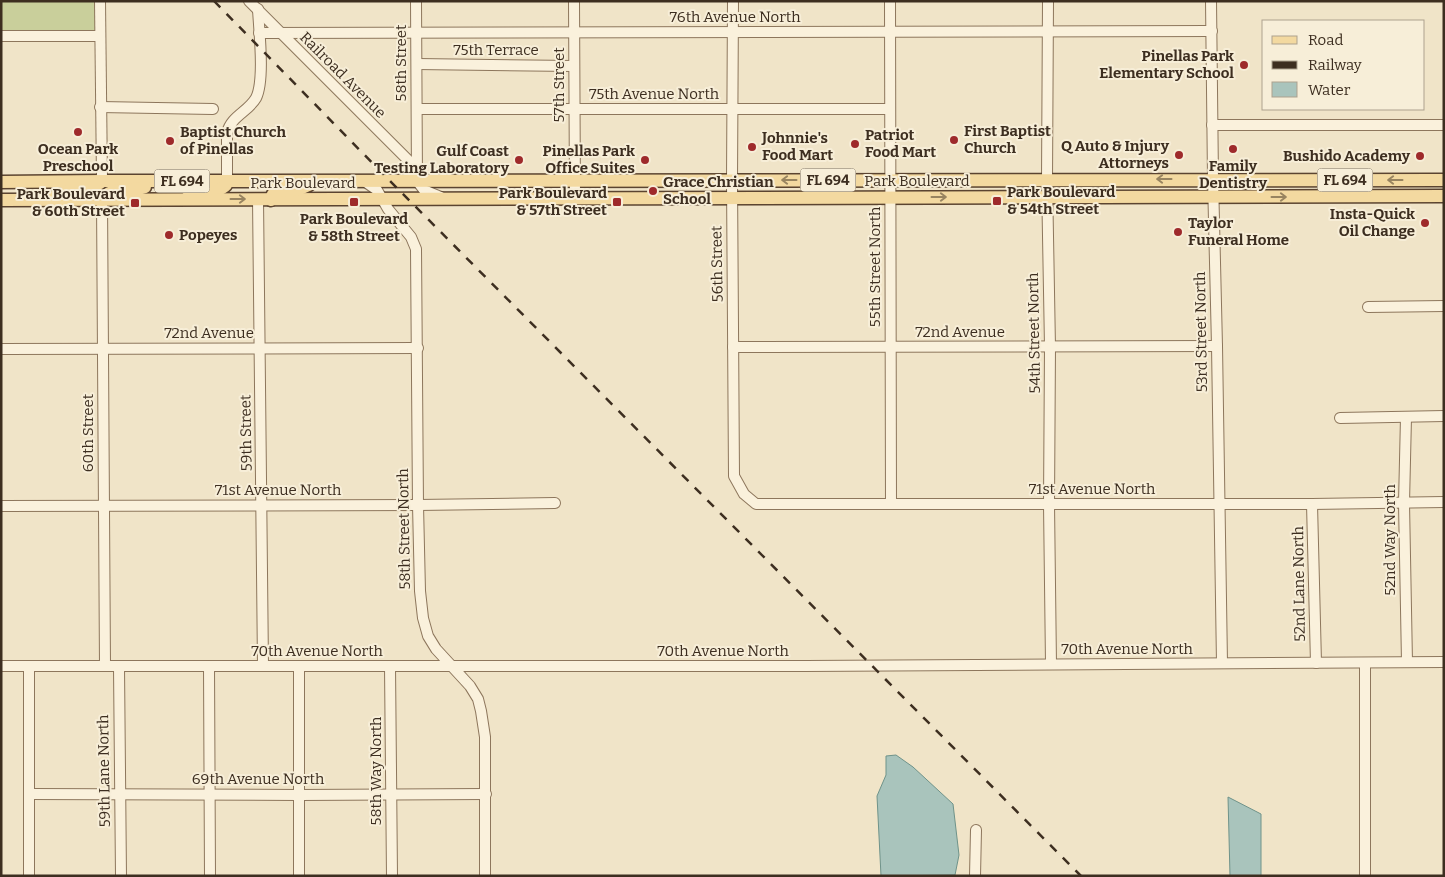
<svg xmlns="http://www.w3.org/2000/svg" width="1445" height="877" font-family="Bitter,serif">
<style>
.green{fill:#c9cf9b}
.water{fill:#a9c4bc;stroke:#6f938a}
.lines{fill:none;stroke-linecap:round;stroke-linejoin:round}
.minor-casing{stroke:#8d765c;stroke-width:12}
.major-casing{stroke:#5b4430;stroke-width:15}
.minor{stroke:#faf1dc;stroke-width:10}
.major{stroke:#f3d9a0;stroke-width:12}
.rail{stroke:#3d2e20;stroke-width:2.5;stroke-dasharray:9 9;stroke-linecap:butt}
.oneway{stroke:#988460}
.poi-dot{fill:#9e2a2b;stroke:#f7eed8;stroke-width:2}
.labels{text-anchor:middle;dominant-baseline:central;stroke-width:4;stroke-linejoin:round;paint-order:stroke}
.shield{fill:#f7eed8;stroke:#756857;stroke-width:1}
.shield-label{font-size:14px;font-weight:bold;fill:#3d2e20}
.street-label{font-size:15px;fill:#3d2e20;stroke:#f7eed8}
.poi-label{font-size:15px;font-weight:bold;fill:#3d2e20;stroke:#f7eed8;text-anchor:end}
</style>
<rect width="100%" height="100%" fill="#f0e4c8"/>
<path class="green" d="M 1,1 L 96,1 L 96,31 L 1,32 Z"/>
<g class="water">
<path d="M 896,755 L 913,767 L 953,804 L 959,855 L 955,875 L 881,876 L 877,796 L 886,775 L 886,756 Z"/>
<path d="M 1228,797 L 1261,814 L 1261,876 L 1230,876 Z"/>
</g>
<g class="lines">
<g class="minor-casing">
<g id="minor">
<path d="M 100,1 L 102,181"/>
<path d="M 249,1 L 417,169"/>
<path d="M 416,1 L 417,181 L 424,190 L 441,197"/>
<path d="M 574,1 L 575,198"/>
<path d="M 733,1 L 732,180 L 734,476 L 744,494 L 756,504 L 1312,504 L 1444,502"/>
<path d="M 890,1 L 891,503"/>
<path d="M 1048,1 L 1047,180 L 1050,347 L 1049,504 L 1051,664"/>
<path d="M 1211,1 L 1213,179 L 1217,346 L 1222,663"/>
<path d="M 259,33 L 1212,31"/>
<path d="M 1,36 L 100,36"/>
<path d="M 417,64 L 574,66"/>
<path d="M 100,107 L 213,109"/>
<path d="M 417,109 L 890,109"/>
<path d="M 1212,125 L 1444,125"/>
<path d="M 227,181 L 227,133 C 231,116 248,112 256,98 C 265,80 259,30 258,9"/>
<path d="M 364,181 L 377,190 L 388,209 L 411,237 L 416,249 L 418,505 L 420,591 L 423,618 L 428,636 L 436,649 L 470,686 L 478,699 L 481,711 L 485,737 L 485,876"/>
<path d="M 258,199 L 263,666"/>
<path d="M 102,200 L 105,666"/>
<path d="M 1368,307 L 1444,306"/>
<path d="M 733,347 L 1217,346"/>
<path d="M 1,349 L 418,348"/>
<path d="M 1406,417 L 1404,503 L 1407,662"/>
<path d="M 1340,418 L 1444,416"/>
<path d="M 1312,504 L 1316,663"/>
<path d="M 1,506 L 418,505 L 555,503"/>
<path d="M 1,666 L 806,666 L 1444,662"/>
<path d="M 209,666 L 210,876"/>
<path d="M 390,666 L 392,876"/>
<path d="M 119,667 L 121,876"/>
<path d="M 29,794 L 299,795 L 486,794"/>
<path d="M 29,876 L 29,666"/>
<path d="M 299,876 L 299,666"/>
<path d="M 975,876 L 976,830"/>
<path d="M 1365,876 L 1365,663"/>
</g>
</g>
<g class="major-casing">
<g id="major">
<path d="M 1,182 L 102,181 L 1444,180"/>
<path d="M 51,198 L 65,192 L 89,189 L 100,183"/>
<path d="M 187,198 C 200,186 217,195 226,185"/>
<path d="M 1,200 L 1444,196"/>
<path d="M 102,200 C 109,186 131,192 145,187"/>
<path d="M 271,200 C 273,187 284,191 294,190 C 299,190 304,187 309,185"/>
</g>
</g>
<use href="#minor" class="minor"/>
<use href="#major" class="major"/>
<path class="rail" d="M 214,1 L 390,181 L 1081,876"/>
</g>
<defs><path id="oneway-shaft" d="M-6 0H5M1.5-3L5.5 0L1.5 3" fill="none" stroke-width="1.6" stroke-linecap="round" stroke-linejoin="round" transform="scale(1.25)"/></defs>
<g class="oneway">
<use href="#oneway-shaft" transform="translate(1164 179) rotate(180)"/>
<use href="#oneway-shaft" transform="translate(789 180) rotate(-180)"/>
<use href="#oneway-shaft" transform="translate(1395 180) rotate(-180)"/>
<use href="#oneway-shaft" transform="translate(939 197)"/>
<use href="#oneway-shaft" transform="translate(1279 197)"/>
<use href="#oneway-shaft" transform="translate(238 199)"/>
</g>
<g class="poi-dot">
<circle cx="1244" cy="65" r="5"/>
<circle cx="78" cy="132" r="5"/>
<circle cx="954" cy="140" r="5"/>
<circle cx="170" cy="141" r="5"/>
<circle cx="855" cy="144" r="5"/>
<circle cx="752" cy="147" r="5"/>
<circle cx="1233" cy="149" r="5"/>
<circle cx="1179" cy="155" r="5"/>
<circle cx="1420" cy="156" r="5"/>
<circle cx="519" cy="160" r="5"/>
<circle cx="645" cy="160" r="5"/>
<circle cx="653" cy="191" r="5"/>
<rect x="992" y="196" width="10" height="10" rx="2.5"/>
<rect x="349" y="197" width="10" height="10" rx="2.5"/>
<rect x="612" y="197" width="10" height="10" rx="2.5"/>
<rect x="130" y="198" width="10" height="10" rx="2.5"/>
<circle cx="1425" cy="223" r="5"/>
<circle cx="1178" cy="232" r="5"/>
<circle cx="169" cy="235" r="5"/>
</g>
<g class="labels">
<g class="shield">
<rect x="800.5" y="168.5" width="55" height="23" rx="4"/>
<rect x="1317.5" y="168.5" width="55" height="23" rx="4"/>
<rect x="154.5" y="169.5" width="55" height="23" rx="4"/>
</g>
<g class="shield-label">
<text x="828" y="180">FL 694</text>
<text x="1345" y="180">FL 694</text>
<text x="182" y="181">FL 694</text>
</g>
<g class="street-label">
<text x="735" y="17">76th Avenue North</text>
<text x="496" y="50">75th Terrace</text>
<text transform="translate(401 63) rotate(-90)">58th Street</text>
<text transform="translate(343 75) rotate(45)">Railroad Avenue</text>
<text transform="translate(559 85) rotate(-90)">57th Street</text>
<text x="654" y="94">75th Avenue North</text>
<text x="917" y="181">Park Boulevard</text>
<text x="303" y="183">Park Boulevard</text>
<text transform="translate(717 264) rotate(-91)">56th Street</text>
<text transform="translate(875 267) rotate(-90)">55th Street North</text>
<text x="960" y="332">72nd Avenue</text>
<text transform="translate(1201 332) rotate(-91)">53rd Street North</text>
<text x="209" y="333">72nd Avenue</text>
<text transform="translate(1034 333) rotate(-91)">54th Street North</text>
<text transform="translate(88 433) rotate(-90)">60th Street</text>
<text transform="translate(246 433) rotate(-91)">59th Street</text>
<text x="1092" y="489">71st Avenue North</text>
<text x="278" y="490">71st Avenue North</text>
<text transform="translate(404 529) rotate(-91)">58th Street North</text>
<text transform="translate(1390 540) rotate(-90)">52nd Way North</text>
<text transform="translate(1299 584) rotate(-91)">52nd Lane North</text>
<text x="1127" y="649">70th Avenue North</text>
<text x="317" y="651">70th Avenue North</text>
<text x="723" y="651">70th Avenue North</text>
<text transform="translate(104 771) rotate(-91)">59th Lane North</text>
<text transform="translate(376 771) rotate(-90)">58th Way North</text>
<text x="258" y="779">69th Avenue North</text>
</g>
<g class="poi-label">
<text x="1234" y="56">Pinellas Park<tspan x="1234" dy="17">Elementary School</tspan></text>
<text x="964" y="131" text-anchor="start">First Baptist<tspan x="964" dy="17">Church</tspan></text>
<text x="180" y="132" text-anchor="start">Baptist Church<tspan x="180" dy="17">of Pinellas</tspan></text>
<text x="865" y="135" text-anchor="start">Patriot<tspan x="865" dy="17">Food Mart</tspan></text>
<text x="762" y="138" text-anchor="start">Johnnie's<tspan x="762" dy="17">Food Mart</tspan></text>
<text x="1169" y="146">Q Auto &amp; Injury<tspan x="1169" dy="17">Attorneys</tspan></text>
<text x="78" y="149" text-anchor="middle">Ocean Park<tspan x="78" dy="17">Preschool</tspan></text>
<text x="509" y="151">Gulf Coast<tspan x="509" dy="17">Testing Laboratory</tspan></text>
<text x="635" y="151">Pinellas Park<tspan x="635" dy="17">Office Suites</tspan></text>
<text x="1410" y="156">Bushido Academy</text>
<text x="1233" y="166" text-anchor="middle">Family<tspan x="1233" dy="17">Dentistry</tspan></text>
<text x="663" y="182" text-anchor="start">Grace Christian<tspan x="663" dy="17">School</tspan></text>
<text x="1007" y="192" text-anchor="start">Park Boulevard<tspan x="1007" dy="17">&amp; 54th Street</tspan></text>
<text x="607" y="193">Park Boulevard<tspan x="607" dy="17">&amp; 57th Street</tspan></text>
<text x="125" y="194">Park Boulevard<tspan x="125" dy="17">&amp; 60th Street</tspan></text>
<text x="1415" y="214">Insta-Quick<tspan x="1415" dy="17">Oil Change</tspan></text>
<text x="354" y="219" text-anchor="middle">Park Boulevard<tspan x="354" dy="17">&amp; 58th Street</tspan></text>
<text x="1188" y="223" text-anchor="start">Taylor<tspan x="1188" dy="17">Funeral Home</tspan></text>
<text x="179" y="235" text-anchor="start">Popeyes</text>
</g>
</g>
<rect width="1445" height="877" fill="none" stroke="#3d2e20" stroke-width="5"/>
<rect x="1262" y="20" width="162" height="90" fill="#f7eed8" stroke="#ada18e"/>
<rect x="1272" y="36" width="25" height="8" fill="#f3d9a0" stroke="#ada18e"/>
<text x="1308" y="45" font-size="15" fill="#3d2e20">Road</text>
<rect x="1272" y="61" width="25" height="8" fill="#3d2e20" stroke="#ada18e"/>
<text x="1308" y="70" font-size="15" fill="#3d2e20">Railway</text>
<rect x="1272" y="82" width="25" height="15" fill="#a9c4bc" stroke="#ada18e"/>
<text x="1308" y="95" font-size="15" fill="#3d2e20">Water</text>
</svg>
